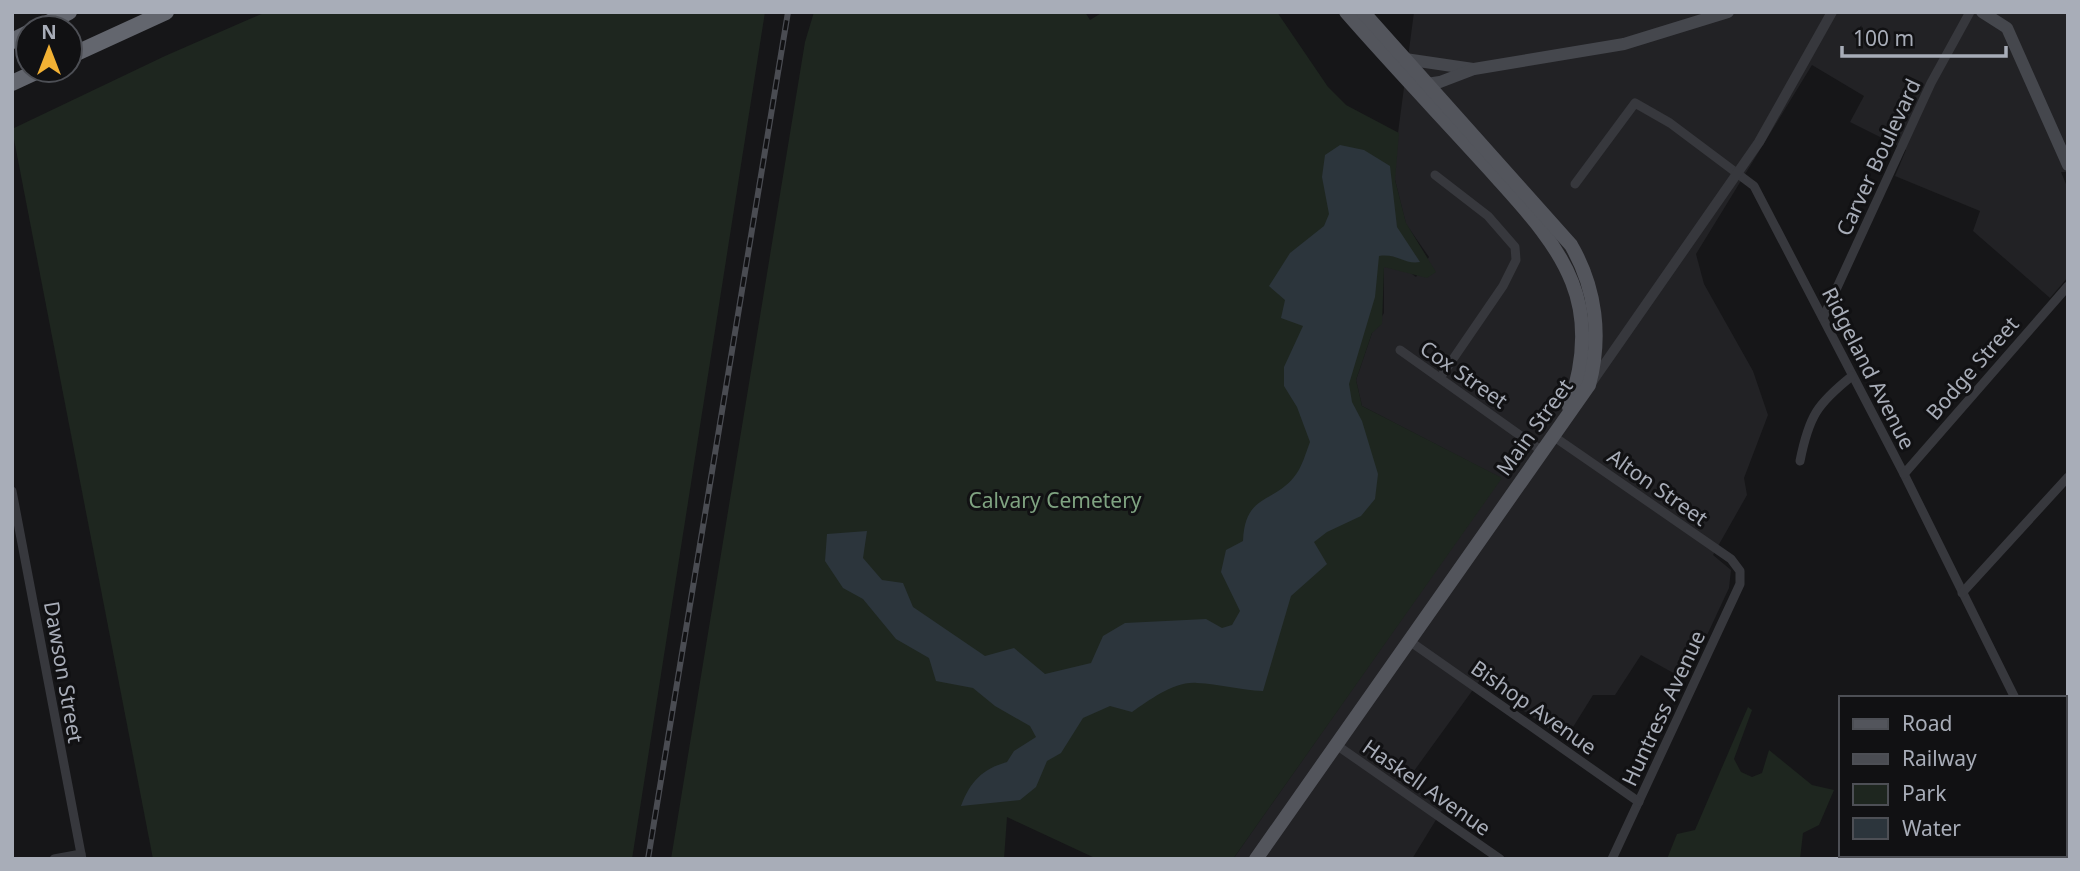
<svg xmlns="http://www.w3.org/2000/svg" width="2080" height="871" font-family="'Noto Sans',sans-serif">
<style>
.built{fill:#222225}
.green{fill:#1e261f}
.water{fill:#2c353c}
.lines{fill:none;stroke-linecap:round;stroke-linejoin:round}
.minor{stroke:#37383d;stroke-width:9}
.tertiary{stroke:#37383d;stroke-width:10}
.secondary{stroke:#45474d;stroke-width:12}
.primary{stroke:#53555c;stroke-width:14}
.motorway{stroke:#63666e;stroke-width:16}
.rail-casing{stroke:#4a4c52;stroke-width:6}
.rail{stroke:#111113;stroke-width:3.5;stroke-dasharray:10;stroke-linecap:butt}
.labels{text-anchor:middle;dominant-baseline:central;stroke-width:6;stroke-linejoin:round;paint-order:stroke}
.street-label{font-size:21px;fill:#a8adb8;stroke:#111113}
.park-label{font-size:21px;fill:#7fa381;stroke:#111113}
</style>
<rect width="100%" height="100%" fill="#161618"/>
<path class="built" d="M 1414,12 L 2068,12 L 2068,172 L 2061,172 L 2068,189 L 2068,277 L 2050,298 L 1973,231 L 1980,211 L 1895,176 L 1906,150 L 1850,122 L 1864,96 L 1812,65 L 1696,254 L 1704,284 L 1753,371 L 1768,415 L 1744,478 L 1747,495 L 1713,555 L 1731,570 L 1729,588 L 1686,680 L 1641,655 L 1615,695 L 1593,695 L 1565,740 L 1480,680 L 1406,782 L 1442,810 L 1412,859 L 1233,859 L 1501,478 L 1362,406 L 1356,380 L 1372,333 L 1384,313 L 1384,266 L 1408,271 L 1416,277 L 1429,257 L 1406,224 L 1395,180 L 1394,163 Z"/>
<g class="green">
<path d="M 266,12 L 765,12 L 632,859 L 153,859 L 12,129 L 165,56 Z"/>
<path d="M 814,12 L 1085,12 L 1090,20 L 1103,12 L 1277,12 L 1328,87 L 1346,105 L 1399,133 L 1395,180 L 1406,223 L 1436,272 L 1427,278 L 1384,267 L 1382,324 L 1372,333 L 1356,380 L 1362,406 L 1502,478 L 1233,859 L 1097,859 L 1007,817 L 1004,859 L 671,859 L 805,42 Z"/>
<path d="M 1748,707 L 1752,710 L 1734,759 L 1741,772 L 1752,777 L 1762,773 L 1769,750 L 1812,785 L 1834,790 L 1819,825 L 1803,833 L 1800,859 L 1667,859 L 1677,834 L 1695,830 Z"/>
</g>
<path class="water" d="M 1340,145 L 1364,150 L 1390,166 L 1397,227 L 1420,262 C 1405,265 1397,253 1379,256 L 1375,297 L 1349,384 L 1352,402 L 1362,421 L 1378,474 L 1375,499 L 1361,516 L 1327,532 L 1314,542 L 1327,564 L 1291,596 L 1263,691 C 1240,690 1219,684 1197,683 C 1174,681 1150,700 1132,712 L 1110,706 L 1083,718 L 1061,753 L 1047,761 L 1036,787 L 1020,800 L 961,806 C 970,782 982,769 1007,762 L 1014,751 L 1036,737 L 1030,726 L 995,706 L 973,688 L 936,681 L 929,658 L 896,639 L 863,599 L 843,588 L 825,561 L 827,534 L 867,531 L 863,558 L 882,580 L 903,583 L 913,607 L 985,656 L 1014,648 L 1045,674 L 1091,663 L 1103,636 L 1125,623 L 1206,619 L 1222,628 L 1232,625 L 1240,611 L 1221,572 L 1226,550 L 1243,541 C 1245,494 1272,504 1294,477 C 1302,468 1306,452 1310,442 L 1297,407 L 1284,386 L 1284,367 L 1303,326 L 1281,318 L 1285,300 L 1269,286 L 1290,253 L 1324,226 L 1329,214 L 1322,177 L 1325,155 Z"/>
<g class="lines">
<g class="minor">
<path d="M 1435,175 L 1488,216 L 1515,247 L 1516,260 L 1503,286 L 1440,378"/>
<path d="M 1575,184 L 1635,103 L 1670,123 L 1754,186 L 1904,474 L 2015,698"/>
<path d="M 1823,318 L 1931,83 L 1970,12"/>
<path d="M 1400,350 L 1542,451"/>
<path d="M 1553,436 L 1731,559 L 1740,571 L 1740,584 L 1612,859"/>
<path d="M 1800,461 C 1809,416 1817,404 1852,376"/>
<path d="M 1904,474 L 2068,286"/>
<path d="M 12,491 L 82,859"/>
<path d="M 1962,593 L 2068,477"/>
<path d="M 1408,640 L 1639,802"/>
<path d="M 1335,744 L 1500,859"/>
<path d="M 2064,752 L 2068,744"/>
<path d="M 2064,795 L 2068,802"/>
<path d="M 54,859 L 81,854"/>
</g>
<path class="tertiary" d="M 1592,382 L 1759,142 L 1832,12"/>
<g class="secondary">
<path d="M 1982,12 L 2007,28 L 2068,165"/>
<path d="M 1405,59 L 1473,69"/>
<path d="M 1420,85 L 1440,82 L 1474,69 L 1624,44 L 1728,12"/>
</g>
<g class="primary">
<path d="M 1346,12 C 1393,66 1442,117 1490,170 C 1520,204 1555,239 1572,282 C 1588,322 1583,367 1569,407"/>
<path d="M 1256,859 L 1589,385 C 1602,337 1596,288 1571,245 L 1363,12"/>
</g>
<g class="motorway">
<path d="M 38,28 L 69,12"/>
<path d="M 12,41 L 28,33"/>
<path d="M 70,56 L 166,12"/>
<path d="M 12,83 L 40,70"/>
</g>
<g class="rail-casing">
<path id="rail" d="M 648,859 L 788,12"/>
</g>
<use href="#rail" class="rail"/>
</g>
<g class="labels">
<g class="street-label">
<text transform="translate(1878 157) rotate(-65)">Carver Boulevard</text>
<text transform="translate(1869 368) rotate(63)">Ridgeland Avenue</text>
<text transform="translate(1972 368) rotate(-49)">Bodge Street</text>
<text transform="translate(1464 374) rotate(35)">Cox Street</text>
<text transform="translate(1534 427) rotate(-54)">Main Street</text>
<text transform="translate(1658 487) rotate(35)">Alton Street</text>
<text transform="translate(64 672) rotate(80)">Dawson Street</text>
<text transform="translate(1534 707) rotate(35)">Bishop Avenue</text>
<text transform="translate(1663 708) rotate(-65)">Huntress Avenue</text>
<text transform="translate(1427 787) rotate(35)">Haskell Avenue</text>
</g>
<g class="park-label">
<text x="1055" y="500">Calvary Cemetery</text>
</g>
</g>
<rect width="2080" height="871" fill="none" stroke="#a8adb8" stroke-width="28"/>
<rect x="1839" y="696" width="228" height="161" fill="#111113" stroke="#4d4f55" stroke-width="2"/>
<rect x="1853" y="719" width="35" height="10" fill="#53555c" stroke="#4d4f55" stroke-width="2"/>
<text x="1902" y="731" font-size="21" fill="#a8adb8">Road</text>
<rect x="1853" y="754" width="35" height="10" fill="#4a4c52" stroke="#4d4f55" stroke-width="2"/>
<text x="1902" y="766" font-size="21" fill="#a8adb8">Railway</text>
<rect x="1853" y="784" width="35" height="21" fill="#1e261f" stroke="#4d4f55" stroke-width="2"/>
<text x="1902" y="801" font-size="21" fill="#a8adb8">Park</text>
<rect x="1853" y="818" width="35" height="21" fill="#2c353c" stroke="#4d4f55" stroke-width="2"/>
<text x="1902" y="836" font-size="21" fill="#a8adb8">Water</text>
<g transform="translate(49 49)"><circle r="33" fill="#111113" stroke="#4d4f55" stroke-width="2"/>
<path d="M0-5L12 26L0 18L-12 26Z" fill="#f2b134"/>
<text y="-10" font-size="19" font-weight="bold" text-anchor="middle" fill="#a8adb8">N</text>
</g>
<path d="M1842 46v10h164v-10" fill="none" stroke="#a8adb8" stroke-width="3.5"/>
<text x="1853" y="46" font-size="21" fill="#a8adb8" stroke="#111113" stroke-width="5" paint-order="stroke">100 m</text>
</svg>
